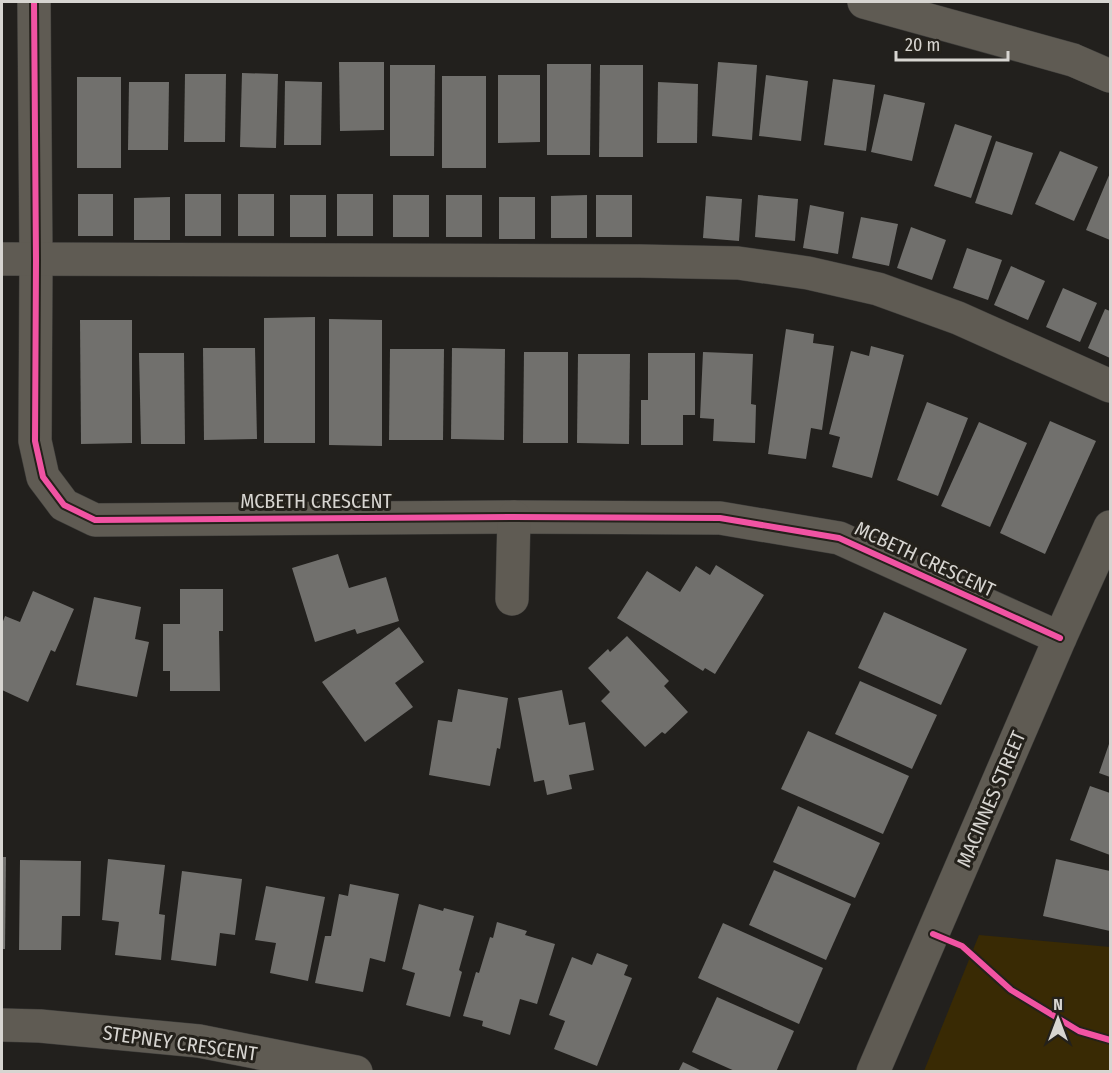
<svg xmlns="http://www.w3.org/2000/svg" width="1112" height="1073" font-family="'Fira Sans Condensed',sans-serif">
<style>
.green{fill:#392a04}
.building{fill:#71706d}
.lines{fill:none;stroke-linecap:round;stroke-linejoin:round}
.minor-casing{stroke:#3e3d3b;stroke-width:34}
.minor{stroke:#5f5b53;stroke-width:33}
.cycleway-casing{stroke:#24211b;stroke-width:10}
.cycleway{stroke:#f153a3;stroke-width:6}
.labels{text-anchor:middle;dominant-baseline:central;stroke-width:6;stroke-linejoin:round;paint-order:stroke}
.street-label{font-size:20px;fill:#d7d5d1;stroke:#24211b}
</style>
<rect width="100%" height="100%" fill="#22201d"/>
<path class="green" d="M 979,935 L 1110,947 L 1110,1071 L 924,1071 Z"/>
<g class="building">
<path d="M 339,62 L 384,62 L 384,130 L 340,131 Z"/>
<path d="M 718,62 L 757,65 L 752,140 L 712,136 Z"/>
<path d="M 547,64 L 591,64 L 590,155 L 547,155 Z"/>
<path d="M 390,65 L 435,65 L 434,156 L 390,156 Z"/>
<path d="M 600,65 L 643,65 L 643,157 L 599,157 Z"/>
<path d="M 242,73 L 278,74 L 276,148 L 240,147 Z"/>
<path d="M 185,74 L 226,74 L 225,142 L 184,142 Z"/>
<path d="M 498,75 L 540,75 L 540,142 L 498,143 Z"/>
<path d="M 766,75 L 808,81 L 801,141 L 759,136 Z"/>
<rect x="442" y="76" width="44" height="92"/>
<rect x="77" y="77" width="44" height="91"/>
<path d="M 833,79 L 875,85 L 866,151 L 824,145 Z"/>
<path d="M 285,81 L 322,82 L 321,145 L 284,145 Z"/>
<path d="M 129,82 L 169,82 L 168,150 L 128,150 Z"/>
<path d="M 658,82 L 698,84 L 697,143 L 657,143 Z"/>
<path d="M 884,94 L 925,103 L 912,161 L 871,152 Z"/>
<path d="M 955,124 L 992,136 L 971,198 L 934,186 Z"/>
<path d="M 996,141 L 1033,153 L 1012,215 L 975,203 Z"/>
<path d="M 1060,151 L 1098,167 L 1074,221 L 1035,204 Z"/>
<path d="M 1110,173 L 1110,240 L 1086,230 Z"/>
<rect x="78" y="194" width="35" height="42"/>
<rect x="185" y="194" width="36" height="42"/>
<rect x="238" y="194" width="36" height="42"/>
<rect x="337" y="194" width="36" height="42"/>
<rect x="290" y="195" width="36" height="42"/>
<rect x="393" y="195" width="36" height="42"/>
<rect x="446" y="195" width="36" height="42"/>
<path d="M 587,195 L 587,238 L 551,238 L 551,196 Z"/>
<rect x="596" y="195" width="36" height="42"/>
<path d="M 758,195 L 798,199 L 795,241 L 755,237 Z"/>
<path d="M 706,196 L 742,199 L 739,241 L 703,238 Z"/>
<path d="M 170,197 L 170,240 L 134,240 L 134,198 Z"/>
<rect x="499" y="197" width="36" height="42"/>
<path d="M 810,205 L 844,212 L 838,254 L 803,248 Z"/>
<path d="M 861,217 L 898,224 L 889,266 L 852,258 Z"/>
<path d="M 911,227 L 946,240 L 932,280 L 897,268 Z"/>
<path d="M 967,248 L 1002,260 L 988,300 L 953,288 Z"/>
<path d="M 1011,266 L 1045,281 L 1028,320 L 994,305 Z"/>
<path d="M 1063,288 L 1097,303 L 1080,342 L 1046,327 Z"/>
<path d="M 1105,309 L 1110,311 L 1110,358 L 1088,348 Z"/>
<path d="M 315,317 L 315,443 L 264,443 L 264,318 Z"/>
<path d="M 329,319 L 382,320 L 382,446 L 329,445 Z"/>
<path d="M 80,320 L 132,320 L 132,443 L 81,444 Z"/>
<path d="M 786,329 L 814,334 L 813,343 L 834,346 L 822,430 L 811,428 L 806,459 L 768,454 Z"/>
<path d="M 871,346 L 904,355 L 872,478 L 832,467 L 840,437 L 829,434 L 851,351 L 869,356 Z"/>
<path d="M 203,348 L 255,348 L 257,439 L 204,440 Z"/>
<path d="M 452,348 L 505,349 L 504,440 L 451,439 Z"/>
<path d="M 390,349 L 444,349 L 443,440 L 389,440 Z"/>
<path d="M 524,352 L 568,352 L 568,443 L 523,443 Z"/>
<path d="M 703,352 L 753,354 L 751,404 L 756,405 L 755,443 L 713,441 L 714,419 L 700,418 Z"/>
<path d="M 139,353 L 184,353 L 185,444 L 141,444 Z"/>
<path d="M 648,353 L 695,353 L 695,415 L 683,415 L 683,445 L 641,445 L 641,400 L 648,400 Z"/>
<path d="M 578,354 L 630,354 L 629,444 L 577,443 Z"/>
<path d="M 927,402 L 968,418 L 938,496 L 897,480 Z"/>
<path d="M 1050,421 L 1096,441 L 1045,554 L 1000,533 Z"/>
<path d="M 979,422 L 1027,443 L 990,527 L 941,506 Z"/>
<path d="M 338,554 L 349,588 L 386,577 L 399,621 L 357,634 L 355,629 L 315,642 L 292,568 Z"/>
<path d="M 716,565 L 764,595 L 715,674 L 705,668 L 703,671 L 617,618 L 647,571 L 680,592 L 696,566 L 710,575 Z"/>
<path d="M 180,589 L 223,589 L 223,631 L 219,631 L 220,691 L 170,691 L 170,671 L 163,671 L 163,624 L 180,624 Z"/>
<path d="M 33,591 L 74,609 L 55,652 L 51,650 L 28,702 L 2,690 L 2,624 L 5,616 L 20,622 Z"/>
<path d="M 94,597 L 141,607 L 135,639 L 149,642 L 137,697 L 76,685 Z"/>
<path d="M 884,612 L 967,649 L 941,705 L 858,668 Z"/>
<path d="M 399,627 L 424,662 L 395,683 L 413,707 L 365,742 L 322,682 Z"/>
<path d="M 627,636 L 669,681 L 664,686 L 688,712 L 665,734 L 662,732 L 645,747 L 601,701 L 610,692 L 588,668 L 608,649 L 610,652 Z"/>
<path d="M 860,681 L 937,715 L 912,769 L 835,734 Z"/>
<path d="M 458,689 L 508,698 L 500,749 L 497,748 L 490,786 L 429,775 L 438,720 L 452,722 Z"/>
<path d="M 562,690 L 569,725 L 585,722 L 594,770 L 569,775 L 572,789 L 547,795 L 544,780 L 534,782 L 518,698 Z"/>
<path d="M 808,731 L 909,776 L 883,834 L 781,789 Z"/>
<path d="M 1110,741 L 1110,777 L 1099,773 Z"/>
<path d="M 1090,786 L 1110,793 L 1110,855 L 1070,840 Z"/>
<path d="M 798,806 L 880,843 L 855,898 L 773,862 Z"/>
<path d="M 2,857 L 6,857 L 5,949 L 2,949 Z"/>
<path d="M 108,859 L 165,865 L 159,914 L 165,915 L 161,960 L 115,955 L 119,922 L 102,920 Z"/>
<path d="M 1056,859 L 1110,871 L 1110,931 L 1043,916 Z"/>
<path d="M 20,860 L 81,861 L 80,916 L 62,916 L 61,950 L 19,950 Z"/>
<path d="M 774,870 L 851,904 L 826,960 L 749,925 Z"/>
<path d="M 182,871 L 242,879 L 235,935 L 220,933 L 216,966 L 171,960 Z"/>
<path d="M 350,884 L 399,894 L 385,962 L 370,958 L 363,992 L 315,983 L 325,936 L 331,936 L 339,894 L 348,896 Z"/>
<path d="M 266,886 L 325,897 L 308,981 L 270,973 L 276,943 L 255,940 Z"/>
<path d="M 419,904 L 443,911 L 444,908 L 474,916 L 459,970 L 462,972 L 450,1017 L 406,1005 L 415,973 L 402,969 Z"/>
<path d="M 497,922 L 527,931 L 525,935 L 555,944 L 537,1004 L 520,999 L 510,1035 L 482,1026 L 483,1021 L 463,1016 L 476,972 L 479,973 L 490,937 L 493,938 Z"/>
<path d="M 723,923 L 823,968 L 799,1024 L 698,978 Z"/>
<path d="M 597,953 L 628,965 L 624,975 L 632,978 L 597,1066 L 554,1049 L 565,1021 L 549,1015 L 572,957 L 592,965 Z"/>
<path d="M 717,997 L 794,1031 L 776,1072 L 737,1072 L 692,1052 Z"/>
<path d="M 683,1062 L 704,1072 L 678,1072 Z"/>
</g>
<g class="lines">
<g class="minor-casing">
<g id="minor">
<path d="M 34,2 L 36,260 L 35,441 L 43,477 L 64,505 L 95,520 L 514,517 L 720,518 L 839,538 L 1060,638"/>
<path d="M 864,2 L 1073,60 L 1110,76"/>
<path d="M 2,259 L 640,261 L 738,263 L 808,273 L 878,289 L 958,318 L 1110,386"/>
<path d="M 512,599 L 514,517"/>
<path d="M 2,1025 L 40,1026 L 199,1041 L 356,1072"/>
<path d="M 873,1072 L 1060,638 L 1110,527"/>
</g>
</g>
<use href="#minor" class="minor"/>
<g class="cycleway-casing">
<g id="cycleway">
<path d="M 34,2 L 36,260 L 35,441 L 43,477 L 64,505 L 95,520 L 514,517 L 720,518 L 839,538 L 1060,638"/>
<path d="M 933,934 L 962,946 L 1011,990 L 1079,1031 L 1110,1040"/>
</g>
</g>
<use href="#cycleway" class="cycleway"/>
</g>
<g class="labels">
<g class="street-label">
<text x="316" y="501">MCBETH CRESCENT</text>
<text transform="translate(925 559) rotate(25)">MCBETH CRESCENT</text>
<text transform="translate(991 799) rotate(-67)">MACINNES STREET</text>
<text transform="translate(180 1043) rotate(8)">STEPNEY CRESCENT</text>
</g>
</g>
<rect width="1112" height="1073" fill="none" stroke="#d7d5d1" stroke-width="6"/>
<g transform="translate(1058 1019)" stroke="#24211b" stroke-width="4.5" paint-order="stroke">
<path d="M0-4.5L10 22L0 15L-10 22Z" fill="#d7d5d1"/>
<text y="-9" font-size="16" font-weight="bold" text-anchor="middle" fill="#d7d5d1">N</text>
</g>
<path d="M896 51v9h112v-9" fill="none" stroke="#d7d5d1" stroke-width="3"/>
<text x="905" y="51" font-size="18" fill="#d7d5d1" stroke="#24211b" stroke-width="4.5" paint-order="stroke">20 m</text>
</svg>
